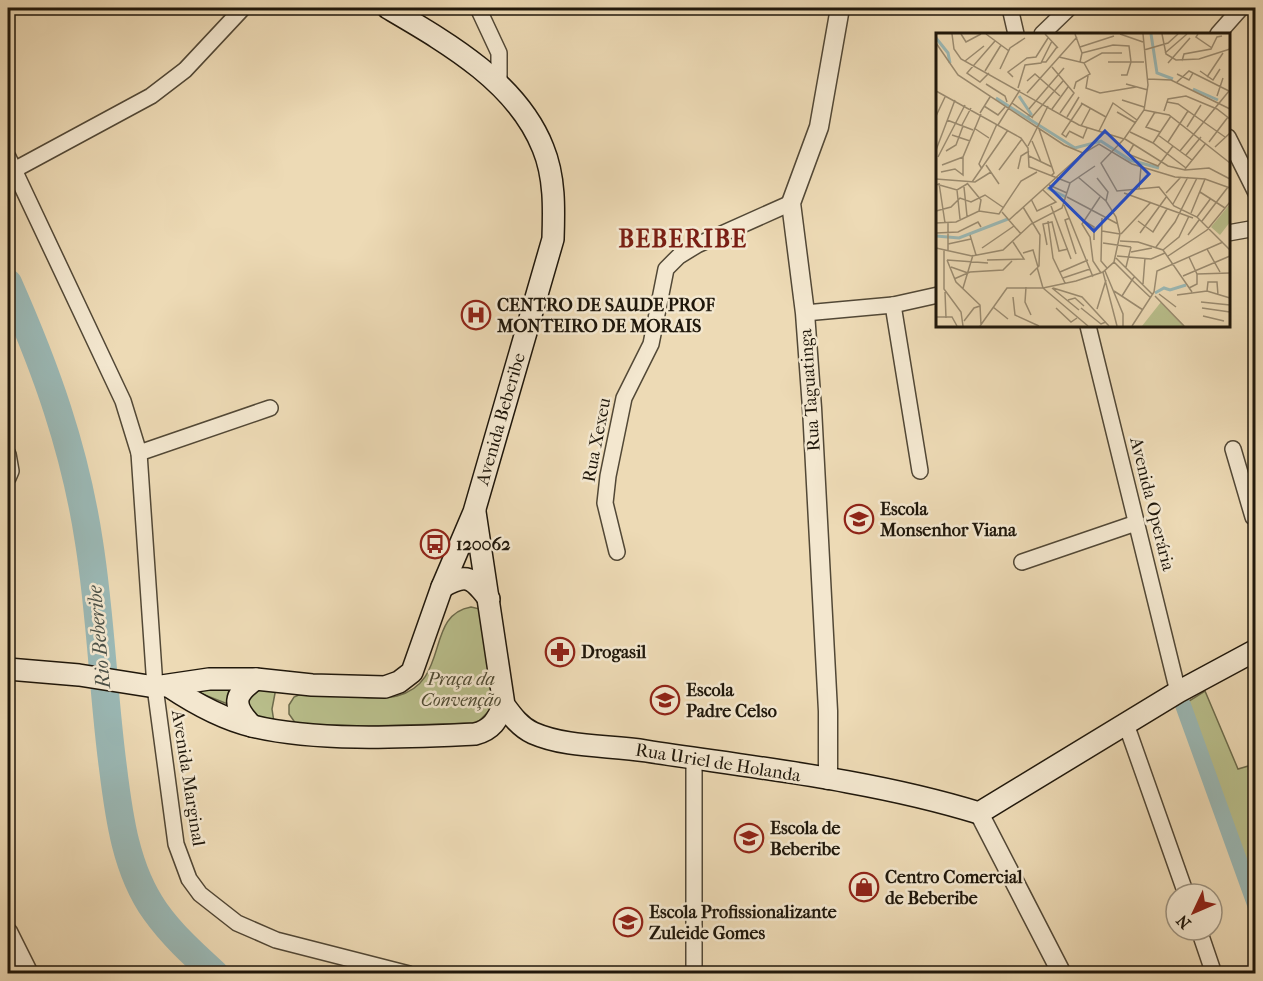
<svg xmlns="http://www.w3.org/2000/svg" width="1263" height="981" font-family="'IM FELL French Canon',serif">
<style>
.green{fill:#b9bf8c;stroke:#6c6b4c;stroke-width:1.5}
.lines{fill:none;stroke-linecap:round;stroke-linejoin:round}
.canal{stroke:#9bb9b6;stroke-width:16}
.river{stroke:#9bb9b6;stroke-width:28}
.minor-casing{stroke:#524836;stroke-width:18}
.tertiary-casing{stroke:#524836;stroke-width:21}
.secondary-casing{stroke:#1f170b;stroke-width:24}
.minor{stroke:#f3e7cf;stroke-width:15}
.tertiary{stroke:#f3e7cf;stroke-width:18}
.secondary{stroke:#f3e7cf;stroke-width:21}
.labels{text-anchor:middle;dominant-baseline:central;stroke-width:5;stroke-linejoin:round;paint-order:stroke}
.poi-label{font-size:18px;font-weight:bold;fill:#1f170b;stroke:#f3e7cf;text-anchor:start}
.street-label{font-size:18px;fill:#1f170b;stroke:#f3e7cf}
.park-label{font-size:18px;font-style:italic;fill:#4d4932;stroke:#f3e7cf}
.water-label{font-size:20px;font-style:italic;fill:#4a5047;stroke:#f3e7cf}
.district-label{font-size:24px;font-weight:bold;letter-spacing:1.5px;fill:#7a1f14;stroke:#f3e7cf}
.inset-river{fill:none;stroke:#9bb9b6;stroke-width:3}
.inset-road{fill:none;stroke:#9b8c71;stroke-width:1.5}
.view{fill:#1d4ed8;fill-opacity:0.15;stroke:#1d4ed8;stroke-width:3}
.inset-edge{fill:none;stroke:#1f170b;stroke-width:3}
</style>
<rect width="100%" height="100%" fill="#eddab5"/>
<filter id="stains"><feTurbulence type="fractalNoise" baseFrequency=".00333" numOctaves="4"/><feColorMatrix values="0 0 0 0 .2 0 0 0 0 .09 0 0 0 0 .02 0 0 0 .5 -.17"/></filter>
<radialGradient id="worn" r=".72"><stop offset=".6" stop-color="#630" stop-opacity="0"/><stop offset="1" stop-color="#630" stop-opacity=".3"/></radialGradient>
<g class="green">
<path d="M 471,607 L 480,609 L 494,706 L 477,723 L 334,727 L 296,724 L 289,714 L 289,705 L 294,697 L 301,694 C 323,694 379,701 397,696 C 451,682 424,615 471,607 Z"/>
<path d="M 276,688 L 272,709 L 274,722 L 192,690 Z"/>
<path d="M 1205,691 L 1238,769 L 1255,764 L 1255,919 L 1181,706 Z"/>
</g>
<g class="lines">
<path class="canal" d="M 1183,705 L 1256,907"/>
<path class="river" d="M 8,283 C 46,369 75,449 89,542 C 101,617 103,693 113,768 C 119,817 126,870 155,911 C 172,935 193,954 215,974"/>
<g class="minor-casing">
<g id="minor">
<path d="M 478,8 L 499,53 L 499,84"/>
<path d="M 1010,8 L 1016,34"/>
<path d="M 1042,34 L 1069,8"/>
<path d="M 1218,34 L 1241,8"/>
<path d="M 1228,137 L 1256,193"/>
<path d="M 8,157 L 123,401 L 139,453 L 155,687 L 176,844 L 189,879 L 200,894 L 237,923 L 276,940 L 409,974"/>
<path d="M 14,170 L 151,96 L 185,70 L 243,8"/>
<path d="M 1228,233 L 1256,228"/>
<path d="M 893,305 L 920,471"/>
<path d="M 805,313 L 893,305 L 938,295"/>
<path d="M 1088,326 L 1178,692"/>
<path d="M 1233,449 L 1253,517 L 1256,518"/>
<path d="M 139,453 L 270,408"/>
<path d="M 8,454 L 11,471 L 8,478"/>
<path d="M 617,552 L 605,503 L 608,476 L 624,398 L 651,344 L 666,269 L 679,256 L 697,245 L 791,203"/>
<path d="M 1022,562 L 1136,523"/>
<path d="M 1126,724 L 1186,894"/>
<path d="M 1199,930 L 1214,974"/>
<path d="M 694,974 L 694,759"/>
</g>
</g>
<g class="tertiary-casing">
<g id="tertiary">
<path d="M 828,780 L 828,711 L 812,408 L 805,313 L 791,203 L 819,127 L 840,8"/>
<path d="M 979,813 L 1062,974"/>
<path d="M 8,932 L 29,974"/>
</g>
</g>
<g class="secondary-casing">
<g id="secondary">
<path d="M 475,512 L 504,705 C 512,716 520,727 533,733 C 567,748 610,745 646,751 C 757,768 872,780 979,813 L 1178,692 L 1256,650"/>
<path d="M 442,587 C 467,573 472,577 489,599"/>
<path d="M 8,669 L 79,675 L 155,687 L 209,679 L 256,679 L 312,685 L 385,687 L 399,682 L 412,672 L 442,587 L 474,512 L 553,239 C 554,209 555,177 543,148 C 517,82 446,42 388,8"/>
<path d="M 170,687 C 194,703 223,719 252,726 C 317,742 407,737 475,734 C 492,730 497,720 504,705"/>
<path d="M 252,726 C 232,705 233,695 256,679"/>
</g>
</g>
<use href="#minor" class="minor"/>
<use href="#tertiary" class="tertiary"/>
<use href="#secondary" class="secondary"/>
</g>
<defs>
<g id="hospital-ring" transform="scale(1.5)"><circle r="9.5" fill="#f3e7cf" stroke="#8f2418" stroke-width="1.5"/><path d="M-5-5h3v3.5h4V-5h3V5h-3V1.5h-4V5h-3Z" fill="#8f2418"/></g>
<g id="school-ring" transform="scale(1.5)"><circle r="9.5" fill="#f3e7cf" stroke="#8f2418" stroke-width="1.5"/><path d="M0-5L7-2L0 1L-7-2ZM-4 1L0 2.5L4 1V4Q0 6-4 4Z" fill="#8f2418"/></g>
<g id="bus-ring" transform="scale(1.5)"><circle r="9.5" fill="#f3e7cf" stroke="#8f2418" stroke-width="1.5"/><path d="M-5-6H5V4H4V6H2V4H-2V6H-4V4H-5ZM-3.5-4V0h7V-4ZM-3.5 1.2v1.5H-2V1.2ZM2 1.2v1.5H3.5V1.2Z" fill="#8f2418"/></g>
<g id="pharmacy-ring" transform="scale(1.5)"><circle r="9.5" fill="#f3e7cf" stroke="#8f2418" stroke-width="1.5"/><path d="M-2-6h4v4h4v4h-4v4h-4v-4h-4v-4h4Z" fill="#8f2418"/></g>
<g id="shop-ring" transform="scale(1.5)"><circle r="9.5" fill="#f3e7cf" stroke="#8f2418" stroke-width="1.5"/><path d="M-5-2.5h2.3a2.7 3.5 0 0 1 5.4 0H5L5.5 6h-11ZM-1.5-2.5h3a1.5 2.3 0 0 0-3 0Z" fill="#8f2418"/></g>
</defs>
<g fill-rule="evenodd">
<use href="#hospital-ring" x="476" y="315"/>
<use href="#school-ring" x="859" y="519"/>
<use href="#bus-ring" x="435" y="544"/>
<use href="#pharmacy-ring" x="560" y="652"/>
<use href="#school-ring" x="665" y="700"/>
<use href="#school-ring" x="749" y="838"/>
<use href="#shop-ring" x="864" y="887"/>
<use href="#school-ring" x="628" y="922"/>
</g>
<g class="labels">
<g class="poi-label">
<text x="497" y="305">CENTRO DE SAUDE PROF<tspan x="497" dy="21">MONTEIRO DE MORAIS</tspan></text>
<text x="880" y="509">Escola<tspan x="880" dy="21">Monsenhor Viana</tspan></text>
<text x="456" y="544">120062</text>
<text x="581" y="652">Drogasil</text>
<text x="686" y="690">Escola<tspan x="686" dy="21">Padre Celso</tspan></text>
<text x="770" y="828">Escola de<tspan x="770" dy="21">Beberibe</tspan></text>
<text x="885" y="877">Centro Comercial<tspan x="885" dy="21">de Beberibe</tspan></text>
<text x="649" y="912">Escola Profissionalizante<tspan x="649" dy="21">Zuleide Gomes</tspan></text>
</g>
<g class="street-label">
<text transform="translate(810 390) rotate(-94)">Rua Taguatinga</text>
<text transform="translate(501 419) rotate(-74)">Avenida Beberibe</text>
<text transform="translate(597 440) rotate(-79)">Rua Xexeu</text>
<text transform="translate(1152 504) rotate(76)">Avenida Operária</text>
<text transform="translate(718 763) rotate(9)">Rua Uriel de Holanda</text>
<text transform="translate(188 778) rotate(81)">Avenida Marginal</text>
</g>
<g class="park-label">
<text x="461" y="679">Praça da<tspan x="461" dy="21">Convenção</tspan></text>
</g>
<g class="water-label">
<text transform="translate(99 637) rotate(-95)">Rio Beberibe</text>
</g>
<g class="district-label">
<text x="683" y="239">BEBERIBE</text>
</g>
</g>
<g transform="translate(936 33)">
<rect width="294" height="294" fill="#eddab5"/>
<path d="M 294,171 L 294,189 L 284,202 L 275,194 ZM 225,269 L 249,293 L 206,293 Z" fill="#b9bf8c"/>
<path class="inset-river" d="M 215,1 L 221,40 L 237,46M 0,5 L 12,20 L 14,30M 257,56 L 282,67M 83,63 L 95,81 L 91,85M 60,65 L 139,115 L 165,108 L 194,127 L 223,135M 111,155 L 130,164M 0,203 L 23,205 L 72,186M 219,260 L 228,255 L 234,257 L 250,252"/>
<path class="inset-road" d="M 16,1 L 18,16 L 25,26 L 143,92 L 188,106M 25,1 L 30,9 L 45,1M 50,1 L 73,18M 109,1 L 122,15M 139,1 L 146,20 L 144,29M 184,1 L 207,9M 207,1 L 212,52 L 208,77 L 188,106 L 165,130 L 181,158 L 223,154 L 238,173 L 261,184 L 294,217M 226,1 L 230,21 L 240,27 L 263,26 L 294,16M 262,1 L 260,4 L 276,15M 0,10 L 22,42 L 128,112 L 147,120M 144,14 L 178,3M 208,17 L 232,10 L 242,1M 146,20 L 177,12 L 193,13 L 195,29 L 191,42 L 185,42M 229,20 L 251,1M 123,24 L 148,30 L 166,20 L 186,20M 29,28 L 48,13M 246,28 L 248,21 L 275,16 L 281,4 L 286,3M 105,29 L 110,29 L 121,14M 172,29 L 208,29M 232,30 L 254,5M 116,34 L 138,60 L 124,80M 64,36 L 74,15 L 89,5M 49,38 L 65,12M 264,38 L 277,47 L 284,36M 53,40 L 44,49 L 31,40 L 59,8M 241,41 L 253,47 L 257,40M 152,43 L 150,55 L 164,60 L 200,54M 77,44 L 72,39 L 91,25 L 100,24 L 112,5M 271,44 L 287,20M 212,46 L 235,47 L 294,76M 91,48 L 99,41 L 124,63M 240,50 L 253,38 L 293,58M 50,51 L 69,63 L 71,69M 190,51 L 212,57M 82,55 L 89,32 L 105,30 L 116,8M 138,56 L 140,49 L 154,41 L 148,30M 0,58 L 85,105 L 92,115 L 93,134 L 134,150M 91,60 L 141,4M 281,63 L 287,45M 186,67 L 208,74M 231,69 L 242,71 L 289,104M 76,70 L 97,85M 145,70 L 170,84M 48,73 L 62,82 L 69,74M 93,76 L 128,35M 116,76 L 132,54M 208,77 L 233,82 L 294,130M 228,78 L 232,66 L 250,63 L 281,76 L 294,86M 181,79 L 200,90M 219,79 L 210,94 L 224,99M 44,80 L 54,64M 0,83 L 9,64M 96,84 L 127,48M 131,84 L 143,64M 11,87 L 37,97M 26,92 L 35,75M 62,92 L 84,57M 145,93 L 154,76M 251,94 L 265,72M 38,95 L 53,105M 103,96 L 118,140 L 115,143M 133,98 L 147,105 L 151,95M 163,98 L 177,70 L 201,87M 133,99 L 130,104 L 126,101 L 146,71M 194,99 L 217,110 L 250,135M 16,102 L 34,108M 222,102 L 256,127M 189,106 L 232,133 L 249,137 L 273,135 L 294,146M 96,108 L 105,129M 232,109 L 252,78M 273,109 L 292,84M 217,110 L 235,83M 198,111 L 192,121 L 222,133 L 237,113M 92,113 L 112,73M 279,114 L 294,100M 0,117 L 19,67M 10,118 L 20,112 L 27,93M 244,118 L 293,58M 250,122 L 265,104M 93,123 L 116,134M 2,124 L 29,72M 6,132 L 27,124M 50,132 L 63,151M 46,136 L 43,131 L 61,91M 82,136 L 85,123 L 93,118M 249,136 L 270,110M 63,137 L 86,106M 5,139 L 19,136 L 27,142 L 27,124 L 45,81M 161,145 L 172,159 L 170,168M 0,146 L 39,149 L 55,139M 36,149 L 72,97M 3,150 L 9,190M 31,150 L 45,167 L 43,178M 0,151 L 21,157 L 31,151M 113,152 L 131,160M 28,154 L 31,183M 203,156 L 205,134M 21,157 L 24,186M 264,159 L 289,175M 188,160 L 257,185M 230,160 L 245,144M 131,164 L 182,191M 164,164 L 146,191 L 154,204 L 157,228 L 165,240M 95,166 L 101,178 L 120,169 L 107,157M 237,171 L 252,144M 128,172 L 157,244M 115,173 L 135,226M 87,174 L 104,202 L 103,233 L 94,242M 0,178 L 15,174 L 24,165 L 35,169 L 49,162 L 68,175M 66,179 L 85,201M 255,180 L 269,146M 261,184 L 275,165M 134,185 L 129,187 L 140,221M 166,185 L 165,228 L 171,235M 73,187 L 146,121 L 163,111 L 196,131 L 239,144 L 269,146 L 294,155M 112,188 L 117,225 L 129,250M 148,188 L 158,194 L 158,207M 202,188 L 217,199 L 231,176M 266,188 L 292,154M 0,190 L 20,189 L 43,178 L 63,181 L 85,148 L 101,139M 166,198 L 184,201M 0,200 L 22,199 L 42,189 L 45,194M 204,200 L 231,163M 185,201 L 215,169M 34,202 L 40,222M 252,202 L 263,187M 184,208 L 202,209 L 227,217 L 256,259M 167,210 L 195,214M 12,211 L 35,206M 111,212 L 107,191 L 116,189 L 123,218 L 132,216M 220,214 L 239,189 L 261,145M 0,215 L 36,223 L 67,217 L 95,191 L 126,175 L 134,150 L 159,133M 46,215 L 78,193M 271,216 L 284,239M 8,217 L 8,256 L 25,279 L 27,293M 227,217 L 243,204 L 253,183M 12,218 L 12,190M 195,219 L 216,215M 87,220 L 97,217 L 102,234M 181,223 L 215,226 L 229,220M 232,223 L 271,197 L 294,169M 253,224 L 261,241 L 294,240M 180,225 L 217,262M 11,227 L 20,249 L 44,272 L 45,292M 11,227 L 52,230M 51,227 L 88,226 L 77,209M 178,229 L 196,247 L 199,243M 15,234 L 32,240M 101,234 L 107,255M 190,234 L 195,214M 169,238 L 187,281 L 187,293M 124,239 L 152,227M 167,239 L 181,293M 247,243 L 294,223M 127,245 L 154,236M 18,246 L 34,239 L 67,237 L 76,228M 196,247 L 215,265M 207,251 L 209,225M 90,254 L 89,269 L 95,282M 27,255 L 37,222M 107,255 L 152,293M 116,255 L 143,277M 117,255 L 146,264 L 173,293M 253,255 L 261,251 L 261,241M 178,258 L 207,277M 271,258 L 272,249 L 281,249 L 282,262M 9,259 L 10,285M 223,261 L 240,274M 241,262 L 271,258 L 294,265M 186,263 L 196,247M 219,263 L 248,293M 77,264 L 79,282 L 103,293M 132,267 L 139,265 L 148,273M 265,269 L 294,272M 57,274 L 72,286M 120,275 L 135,289 L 141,285M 145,275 L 165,291 L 170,289M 266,275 L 294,279M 161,276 L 170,247M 267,283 L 288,288M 0,284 L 16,284 L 21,293M 28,288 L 38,275 L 44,273M 44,293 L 71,255 L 107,255 L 140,248 L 167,239 L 178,229 L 184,201 L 180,184 L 170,168 L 142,144M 196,293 L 218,259 L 221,238 L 287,209"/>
<path class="view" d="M 169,98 L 213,141 L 158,198 L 114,155 Z"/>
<rect width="294" height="294" class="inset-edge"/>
</g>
<rect width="1263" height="981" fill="none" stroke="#eddab5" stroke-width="30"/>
<rect x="9" y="9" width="1245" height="963" fill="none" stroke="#1f170b" stroke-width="3"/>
<rect x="15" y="15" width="1233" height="951" fill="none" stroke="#1f170b" stroke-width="1.5"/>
<g transform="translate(1194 912) rotate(226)"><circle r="28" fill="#f3e7cf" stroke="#9e9481" stroke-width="1.5"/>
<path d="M0-4.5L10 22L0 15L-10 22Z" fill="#8f2418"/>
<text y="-9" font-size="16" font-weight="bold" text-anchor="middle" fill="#1f170b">N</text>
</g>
<rect width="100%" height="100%" filter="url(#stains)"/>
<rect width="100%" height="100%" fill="url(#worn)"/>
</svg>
